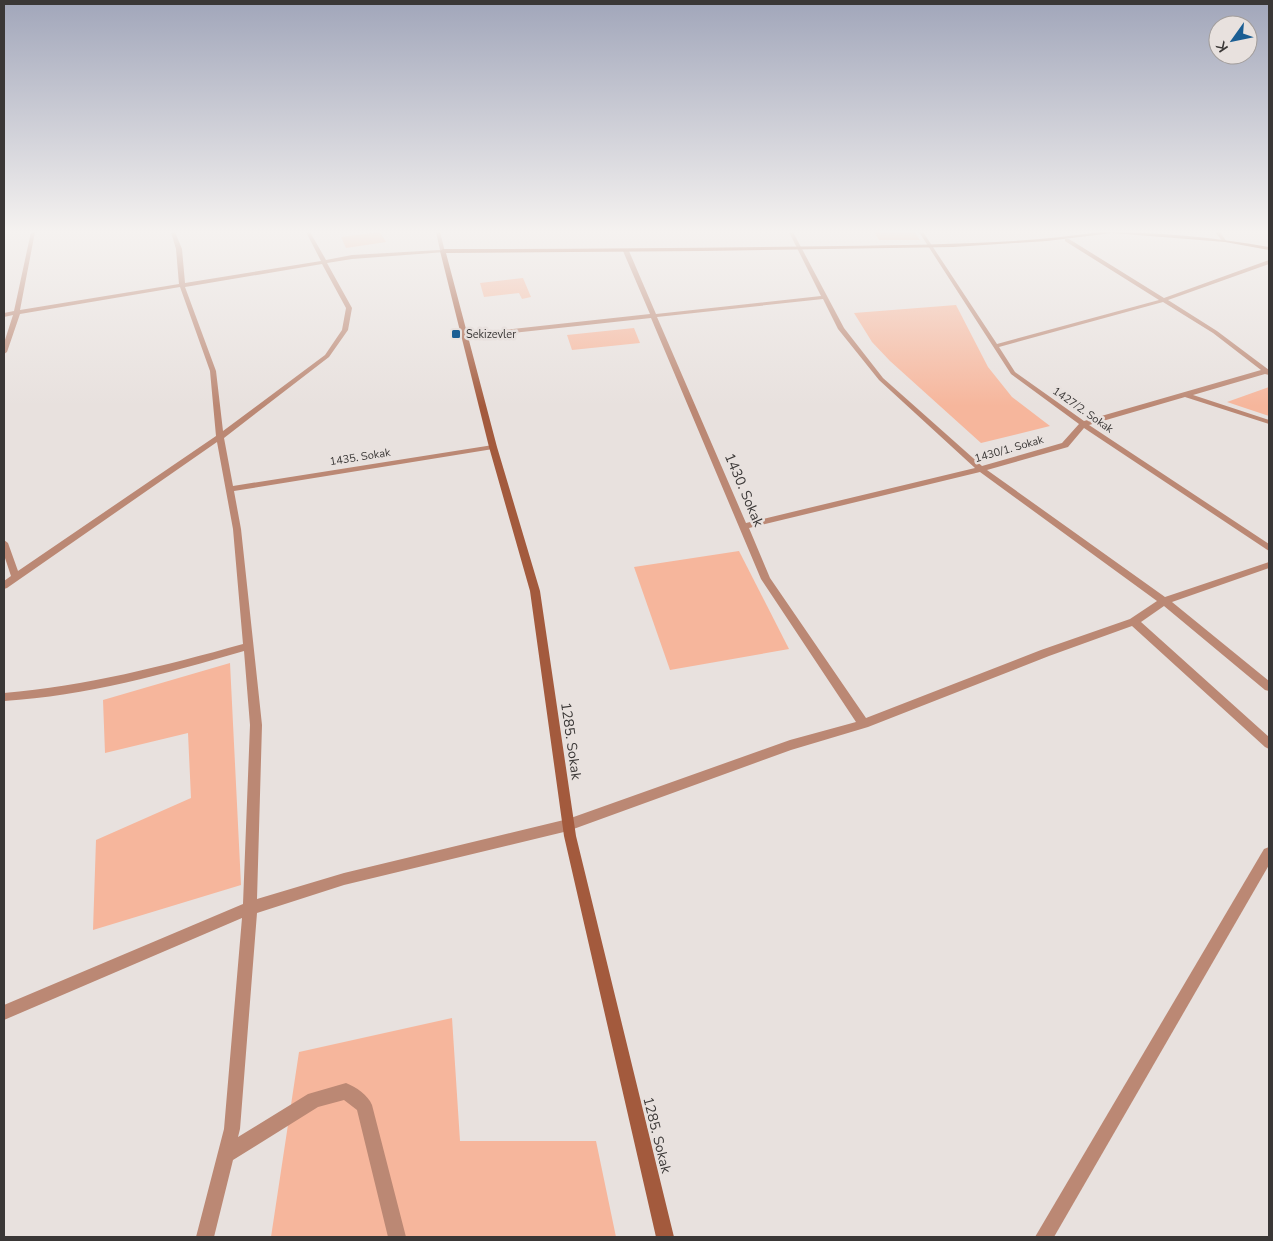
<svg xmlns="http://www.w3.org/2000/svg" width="1273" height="1241" font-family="'Nunito Sans',sans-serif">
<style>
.green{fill:#f6b69c}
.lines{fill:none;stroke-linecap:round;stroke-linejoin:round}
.street{fill:#bb8874;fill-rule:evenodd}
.secondary{fill:#a35a3d;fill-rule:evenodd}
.poi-dot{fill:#1b5e93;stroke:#e8e1de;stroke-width:2}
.labels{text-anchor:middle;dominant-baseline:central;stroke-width:5;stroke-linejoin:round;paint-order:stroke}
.far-poi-label{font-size:11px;fill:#3a3736;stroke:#e8e1de;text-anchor:start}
.far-street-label{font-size:11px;fill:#3a3736;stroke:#e8e1de}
.street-label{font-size:14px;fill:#3a3736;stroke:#e8e1de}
</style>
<rect width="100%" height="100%" fill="#e8e1de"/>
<g class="green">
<path d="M 380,232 L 386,242 L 346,248 L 341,237 Z"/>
<path d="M 874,232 L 914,232 L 920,240 L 879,240 Z"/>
<path d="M 523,278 L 531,297 L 522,299 L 519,293 L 484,297 L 480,283 Z"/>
<path d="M 956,305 L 988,367 L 1012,397 L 1050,426 L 981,443 L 890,361 L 872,342 L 854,313 Z"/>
<path d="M 634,328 L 640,343 L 572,350 L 567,335 Z"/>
<path d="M 1269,387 L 1269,416 L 1227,402 Z"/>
<path d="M 739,551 L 789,649 L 670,670 L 634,567 Z"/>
<path d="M 230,663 L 241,885 L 93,930 L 96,840 L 191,798 L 188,733 L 105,753 L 103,700 Z"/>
<path d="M 452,1018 L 460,1141 L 596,1141 L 616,1237 L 271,1237 L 299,1052 Z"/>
</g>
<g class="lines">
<g class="street">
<path d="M 31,232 L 35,232 L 20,310 L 179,284 L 176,249 L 171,232 L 175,232 L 182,249 L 185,283 L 321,261 L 306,232 L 310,232 L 326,260 L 352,255 L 440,250 L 436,232 L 440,232 L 445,252 L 352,259 L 327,263 L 352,308 L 348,330 L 329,357 L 224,438 L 233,486 L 493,445 L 497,447 L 493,449 L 234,491 L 241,529 L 262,725 L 257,899 L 344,873 L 568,819 L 790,740 L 856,722 L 761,579 L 651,318 L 466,338 L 463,336 L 466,334 L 650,314 L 623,251 L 626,249 L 629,251 L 656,314 L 821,296 L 789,232 L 793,232 L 844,328 L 883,378 L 982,466 L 1062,443 L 1079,424 L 1011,374 L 919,232 L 923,232 L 997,344 L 1159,300 L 1065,241 L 1065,239 L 1069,239 L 1164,298 L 1269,260 L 1269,264 L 1168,300 L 1217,331 L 1269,370 L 1269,375 L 1265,374 L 1193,395 L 1269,420 L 1269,424 L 1185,397 L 1089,425 L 1269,544 L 1269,551 L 1084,428 L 1068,447 L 987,470 L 1165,597 L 1269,562 L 1269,568 L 1172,602 L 1269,681 L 1269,691 L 1265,690 L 1164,606 L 1141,622 L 1269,737 L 1269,749 L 1265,747 L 1132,626 L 1049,656 L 868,727 L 791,750 L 568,831 L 344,885 L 257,913 L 240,1129 L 238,1137 L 308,1094 L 346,1083 C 356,1087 368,1095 372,1105 L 406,1237 L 388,1237 L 357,1110 L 344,1100 L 318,1107 L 233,1160 L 214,1237 L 196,1237 L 224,1129 L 242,918 L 4,1020 L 4,1005 L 243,904 L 250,725 L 244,651 C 165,674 86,696 4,701 L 4,693 C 86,686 164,666 243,644 L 233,529 L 217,442 L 7,588 L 4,589 L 4,581 L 11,576 L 4,555 L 4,540 L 8,543 L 18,571 L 216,436 L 210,371 L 180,287 L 20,314 L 7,352 L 4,354 L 4,343 L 13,315 L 4,317 L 4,313 L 14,311 ZM 322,264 L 346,308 L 342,330 L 325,355 L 223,431 L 216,371 L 185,287 ZM 823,299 L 838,329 L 879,380 L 975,468 L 746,523 L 657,317 ZM 1163,302 L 1213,333 L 1261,370 L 1084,421 L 1015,372 L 999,347 ZM 980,472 L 1157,601 L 1130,619 L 1041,650 L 866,718 L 770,578 L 749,528 Z"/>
<path d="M 1215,232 L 1220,232 L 1227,242 L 1223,242 Z"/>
<path d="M 1269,847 L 1269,865 L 1054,1237 L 1035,1237 L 1264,849 Z"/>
</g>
<path class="secondary" d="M 1100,232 C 1156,232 1213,237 1269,247 L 1269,250 L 1225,242 L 1112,233 L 1047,241 L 953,247 L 702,251 L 446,253 L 497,447 L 540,591 L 576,836 L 674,1237 L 656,1237 L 564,836 L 530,591 L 489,447 L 440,251 L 443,249 C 575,249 707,248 840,246 C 926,244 1013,245 1100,232 Z"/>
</g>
<linearGradient id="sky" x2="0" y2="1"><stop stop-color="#a1a6ba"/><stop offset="0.57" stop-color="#f5f2f0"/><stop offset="1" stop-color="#f5f2f0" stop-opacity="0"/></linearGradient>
<rect width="1273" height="406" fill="url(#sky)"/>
<rect class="poi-dot" x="451" y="329" width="10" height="10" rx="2.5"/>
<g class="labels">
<g class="far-poi-label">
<text x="466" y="334">Sekizevler</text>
</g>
<g class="far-street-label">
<text transform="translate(1083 410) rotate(35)">1427/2. Sokak</text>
<text transform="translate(1009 449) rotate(-16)">1430/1. Sokak</text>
<text transform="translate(360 457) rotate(-9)">1435. Sokak</text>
</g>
<g class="street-label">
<text transform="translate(744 490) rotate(67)">1430. Sokak</text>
<text transform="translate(571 741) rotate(82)">1285. Sokak</text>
<text transform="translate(657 1135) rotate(76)">1285. Sokak</text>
</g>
</g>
<rect width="1273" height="1241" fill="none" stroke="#3a3736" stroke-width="10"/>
<g transform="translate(1233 40) rotate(237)"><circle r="24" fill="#e8e1de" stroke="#a29d9b"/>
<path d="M0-4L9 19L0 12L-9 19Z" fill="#1b5e93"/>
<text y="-8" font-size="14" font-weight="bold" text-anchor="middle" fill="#3a3736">K</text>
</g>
</svg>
